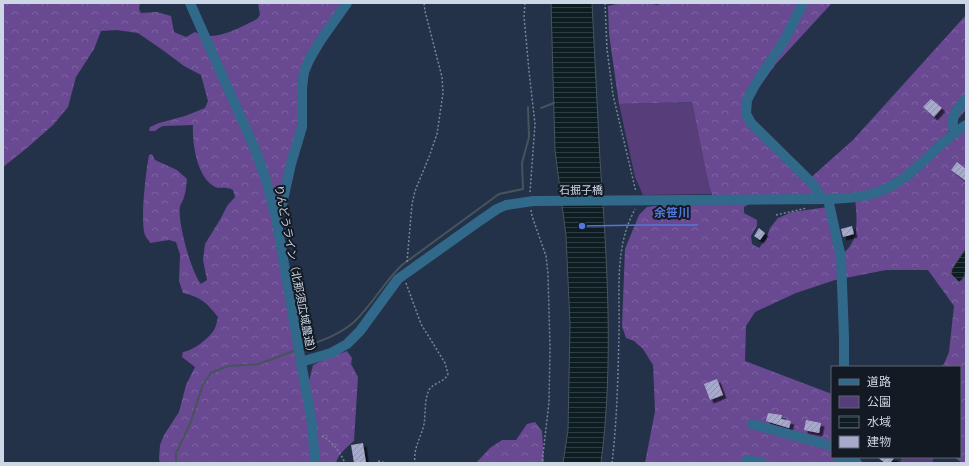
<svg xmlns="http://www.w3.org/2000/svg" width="969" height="466" font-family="Lato,'Noto Sans JP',sans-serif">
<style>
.green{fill:#573d79}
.forest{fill:url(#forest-crowns);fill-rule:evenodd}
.water{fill:url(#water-rules);stroke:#46545c}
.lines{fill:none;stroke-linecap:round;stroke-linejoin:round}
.stream{stroke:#46545c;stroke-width:2}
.building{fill:url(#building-hatch);filter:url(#shadow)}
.path{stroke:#788497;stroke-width:1.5;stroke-dasharray:2 2;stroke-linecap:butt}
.minor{stroke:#31698b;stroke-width:10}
.labels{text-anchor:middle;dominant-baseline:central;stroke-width:4;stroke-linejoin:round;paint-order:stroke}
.street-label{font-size:11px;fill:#ccd6e4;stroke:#131a24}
.leader{fill:none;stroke:#5277dc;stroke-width:1.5}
.callout-dot{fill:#5277dc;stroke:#131a24;stroke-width:1.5}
.callout-label{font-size:12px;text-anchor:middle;font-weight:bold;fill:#5277dc;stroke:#131a24;stroke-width:4;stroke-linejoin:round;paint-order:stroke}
</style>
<defs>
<pattern id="forest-crowns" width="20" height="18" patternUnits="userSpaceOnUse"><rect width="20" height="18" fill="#694992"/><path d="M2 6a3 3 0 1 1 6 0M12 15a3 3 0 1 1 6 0" fill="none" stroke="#7d62a1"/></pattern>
<pattern id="water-rules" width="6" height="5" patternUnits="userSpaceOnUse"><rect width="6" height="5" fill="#0d1d22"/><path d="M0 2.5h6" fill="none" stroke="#2f3d42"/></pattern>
<pattern id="building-hatch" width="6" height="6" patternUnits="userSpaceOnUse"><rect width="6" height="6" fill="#a7aaca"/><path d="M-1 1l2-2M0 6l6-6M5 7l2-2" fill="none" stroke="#8c90a8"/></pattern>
<filter id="shadow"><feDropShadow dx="3.5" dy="3.5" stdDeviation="0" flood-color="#0009"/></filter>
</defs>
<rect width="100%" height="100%" fill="#243249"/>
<g class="green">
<path d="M 692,102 L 712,194 L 643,195 L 635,177 L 619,104 Z"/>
<path d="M 902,457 L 934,457 L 932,463 L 900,463 Z"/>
</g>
<g class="forest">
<path d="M 3,3 L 140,3 L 139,9 L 141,13 L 157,12 L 171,16 L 174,32 L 186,37 L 195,32 C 215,43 238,28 257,19 L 260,15 L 258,3 L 349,3 L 307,72 L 303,130 L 275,224 L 309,381 L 313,365 L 325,359 L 347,351 L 352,358 L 351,364 L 358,377 L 354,441 C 347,447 338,454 336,463 L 160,463 L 159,459 L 160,445 L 164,435 L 179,412 L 186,385 L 195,367 L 182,357 L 183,352 C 193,351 209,338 214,330 C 216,327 217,321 218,317 C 207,303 201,297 183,293 L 179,281 L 180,254 L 176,242 L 169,240 L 150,243 C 149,240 146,237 145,235 C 140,221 146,171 149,155 L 152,154 L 155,160 L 177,170 L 187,179 C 186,186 186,193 183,200 C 182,202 181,204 180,206 C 177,221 191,272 201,284 L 207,280 L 203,260 L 205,244 L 221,218 L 227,206 L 235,197 L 233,190 C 225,186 220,189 215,187 C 197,178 192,143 193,125 L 163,126 L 159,128 L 155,131 L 149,131 L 150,127 L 159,123 L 185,116 L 205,108 L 208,101 L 201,75 L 184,66 L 164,51 L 138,33 L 116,30 L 101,31 L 94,49 L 76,77 L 68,107 L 53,125 L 27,148 L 3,167 Z"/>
<path d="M 621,3 L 647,3 L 658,5 L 660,3 L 832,3 L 775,65 L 755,93 L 745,118 L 807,181 L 853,140 L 966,15 L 966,109 C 960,118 952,124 947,133 L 966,129 L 966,248 L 952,269 L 951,274 L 961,281 L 966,275 L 966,463 L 962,463 L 954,457 L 960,457 L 960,367 L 940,367 L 944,364 L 949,352 L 954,306 L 928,270 L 886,270 L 835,280 L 796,293 L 755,312 L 746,326 L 745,361 L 832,394 L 832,457 L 849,457 L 846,463 L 645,463 L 655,411 L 653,365 L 643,349 L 634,341 L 626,338 L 622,326 L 625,249 L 639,215 L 647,207 L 690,202 L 714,202 L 708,180 L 692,102 L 619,104 L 609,34 L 608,6 ZM 855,195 C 856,215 861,237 845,252 L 828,207 L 792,212 L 778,218 L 770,228 L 766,239 L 759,248 L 752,244 L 751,236 L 757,226 L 757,220 L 744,213 L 744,207 L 762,197 Z"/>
<path d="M 535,422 L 542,431 L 544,463 L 476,463 L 490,448 L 502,440 L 516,440 L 527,424 Z"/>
</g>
<g class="water">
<path d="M 551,3 L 592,3 C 595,55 597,108 600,160 C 607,261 614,362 601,463 L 563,463 L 568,430 L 570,324 L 566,236 L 555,150 Z"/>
<path d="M 966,248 C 966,258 969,277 959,282 L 951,274 L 952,269 Z"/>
</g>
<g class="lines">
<g class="stream">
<path d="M 541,108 L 554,103"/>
<path d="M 302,348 C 320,341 339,335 354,322 C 372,305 384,282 402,265 L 499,194 L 523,189 L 522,163 L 529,137 L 528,107"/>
<path d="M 176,463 L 176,453 L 190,424 L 203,384 L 211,373 L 228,366 L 259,364 L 296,350"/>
</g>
</g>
<g class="building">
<path d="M 931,99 L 942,108 L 934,117 L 923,107 Z"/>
<path d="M 957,162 L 966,169 L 966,181 L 951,170 Z"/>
<path d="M 852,226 L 854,234 L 843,237 L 841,229 Z"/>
<path d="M 759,228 L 765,233 L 760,240 L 754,236 Z"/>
<path d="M 717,379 L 723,395 L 710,400 L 704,384 Z"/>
<path d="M 768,413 L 782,415 L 781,419 L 791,421 L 789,428 L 766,421 Z"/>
<path d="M 806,420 L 821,423 L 819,433 L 804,430 Z"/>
<path d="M 363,443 L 366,463 L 354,463 L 351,445 Z"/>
<path d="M 877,457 L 895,457 L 890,463 L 885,463 Z"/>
</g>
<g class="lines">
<g class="path">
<path d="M 525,3 L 524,16 L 529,71 L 535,124 L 530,192"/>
<path d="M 605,3 L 607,49 L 613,95 L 636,192"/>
<path d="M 531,210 L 532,216 L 546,256 L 548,274 L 550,348 L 549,402 L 542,463"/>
<path d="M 776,215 L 807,208"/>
<path d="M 407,262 L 412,204 L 415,191 L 429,157 L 437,134 L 443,93 L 442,77 L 425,11 L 424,3"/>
<path d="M 406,283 L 421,324 L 445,363 L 448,374 C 444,383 434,382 429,390 C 424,400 426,413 424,424 C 421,438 413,448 415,463"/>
<path d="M 322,436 C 333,442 340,452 345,463"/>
<path d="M 378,461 L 386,463"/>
<path d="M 612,463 C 617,421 618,377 619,335 C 620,301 616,267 625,234 C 627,226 631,217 635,209"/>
</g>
<g class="minor">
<path d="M 190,3 L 254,147 L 266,180 L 276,218 L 301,362 L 312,424 L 315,463"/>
<path d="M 803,3 L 784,41 L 756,83 L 747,100 L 746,114 L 751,123 L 814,185 L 821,199"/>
<path d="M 954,133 C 950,115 956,112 966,99"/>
<path d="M 828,199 L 841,258 L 844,337 L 844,367"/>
<path d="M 276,218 L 281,209 L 291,164 L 302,127 L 302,88 L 304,72 L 309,60 L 320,41 L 347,3"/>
<path d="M 301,362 L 331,353 L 347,344 L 360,331 L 398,279 L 478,222 L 497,209 L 506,205 L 533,201 L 828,199 C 846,198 864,198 880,191 C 915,178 935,144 966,125"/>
<path d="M 752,424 L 832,446"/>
<path d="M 850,457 L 857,463"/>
<path d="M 747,463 L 747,460 L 762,463"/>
<path d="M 838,463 L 846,457"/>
</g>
</g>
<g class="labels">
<g class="street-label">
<text x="581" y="189">石掘子橋</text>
<text transform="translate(296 271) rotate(79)">りんどうライン（北那須広域農道）</text>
</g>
</g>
<path class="leader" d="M582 226L646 225H698"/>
<circle class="callout-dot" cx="582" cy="226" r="4"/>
<g class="callout-label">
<text x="672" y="217">余笹川</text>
</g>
<rect width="969" height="466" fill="none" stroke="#ccd6e4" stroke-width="8"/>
<rect x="831" y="366" width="130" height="92" fill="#131a24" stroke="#5d6571"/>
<rect x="839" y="379" width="20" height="6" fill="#31698b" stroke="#5d6571"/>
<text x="867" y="386" font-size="12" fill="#ccd6e4">道路</text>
<rect x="839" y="396" width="20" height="12" fill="#573d79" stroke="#5d6571"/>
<text x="867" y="406" font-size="12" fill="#ccd6e4">公園</text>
<rect x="839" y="416" width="20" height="12" fill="url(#water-rules)" stroke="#5d6571"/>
<text x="867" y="426" font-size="12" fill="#ccd6e4">水域</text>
<rect x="839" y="436" width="20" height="12" fill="#a7aaca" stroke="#5d6571"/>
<text x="867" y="446" font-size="12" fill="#ccd6e4">建物</text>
</svg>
